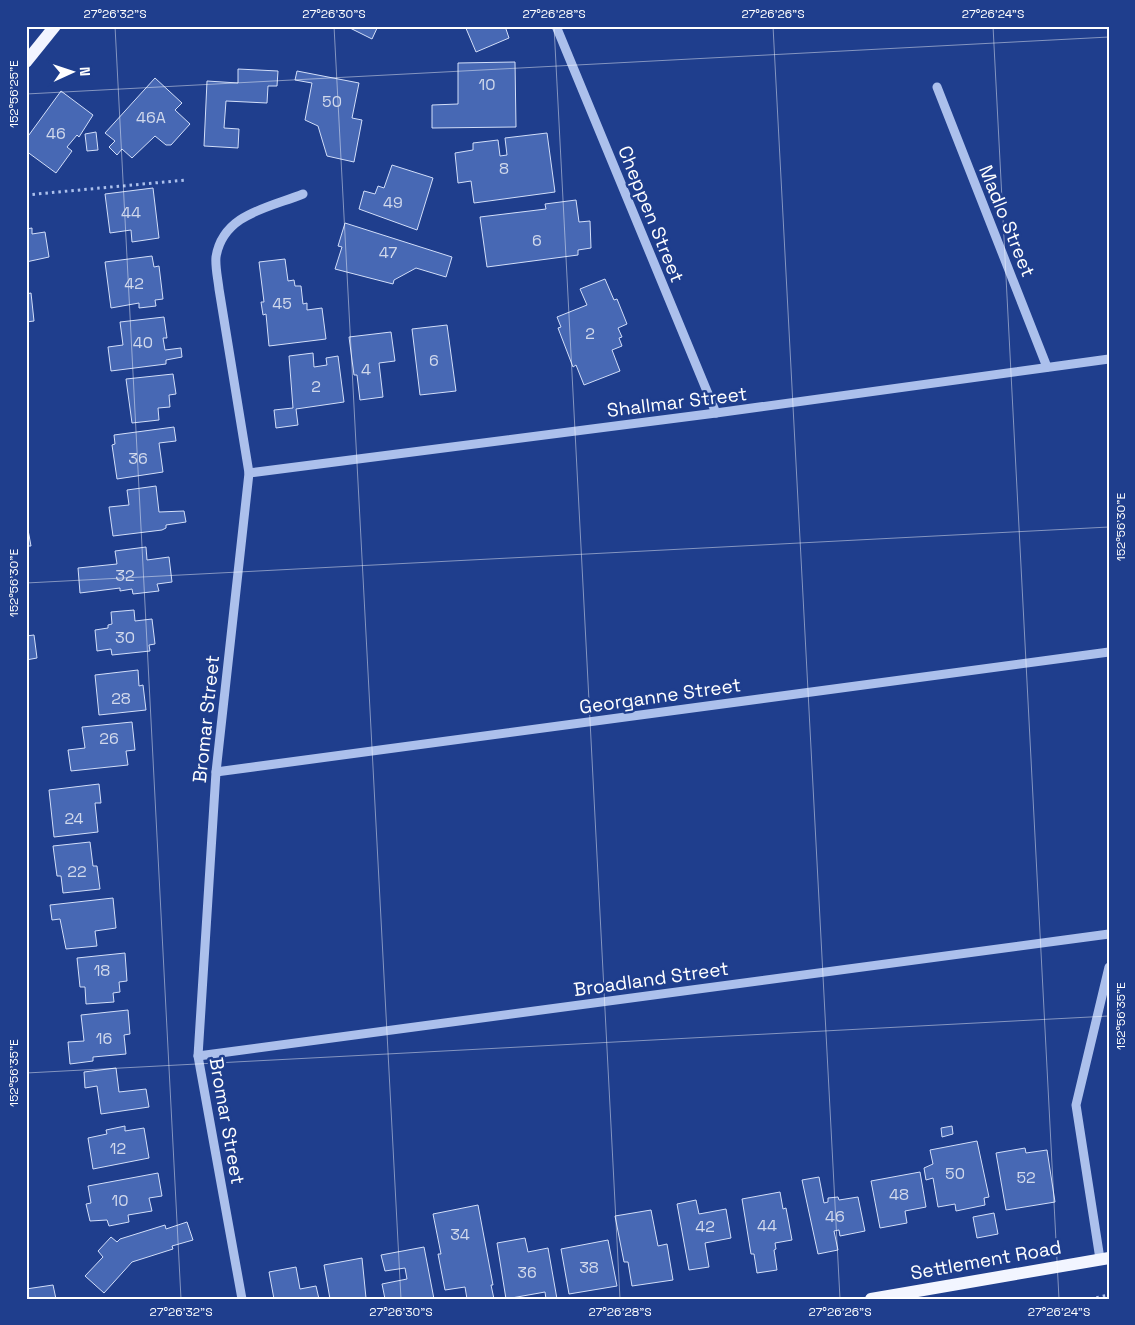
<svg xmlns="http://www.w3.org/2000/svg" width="1135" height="1325" font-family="'Space Grotesk',sans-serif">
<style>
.building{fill:#4768b4;stroke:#d2def9}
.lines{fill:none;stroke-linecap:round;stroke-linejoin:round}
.path{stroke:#acc0ec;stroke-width:3;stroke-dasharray:2.5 4;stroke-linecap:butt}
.minor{stroke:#acc0ec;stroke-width:9}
.major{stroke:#f2f5ff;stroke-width:12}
.ticks{fill:none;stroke:#fff;stroke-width:1;stroke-opacity:0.45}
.labels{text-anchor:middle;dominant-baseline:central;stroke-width:5;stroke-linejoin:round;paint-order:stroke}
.number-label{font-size:16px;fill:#d1d9ec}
.street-label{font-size:19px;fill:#fff;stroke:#1f3e8d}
.neatline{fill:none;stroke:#fff;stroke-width:2}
.ticks-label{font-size:12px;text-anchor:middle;fill:#fff}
</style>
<rect width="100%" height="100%" fill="#1f3e8d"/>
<g class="building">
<path d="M 346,26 L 378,26 L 372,39 Z"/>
<path d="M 465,26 L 505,26 L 509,38 L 476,52 Z"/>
<path d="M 515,62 L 516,127 L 432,128 L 432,105 L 458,104 L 458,63 Z"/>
<path d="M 238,69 L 278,71 L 277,86 L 268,86 L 267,103 L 226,101 L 224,128 L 239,129 L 238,148 L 204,146 L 207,81 L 238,83 Z"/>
<path d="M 297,71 L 359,83 L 352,118 L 362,120 L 354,162 L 327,156 L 318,126 L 305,120 L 312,83 L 295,80 Z"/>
<path d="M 155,78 L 182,103 L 175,110 L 190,124 L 171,145 L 166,145 L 155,136 L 132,158 L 122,149 L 117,155 L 109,147 L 115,141 L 105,133 Z"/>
<path d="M 61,91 L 93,115 L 79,137 L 77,135 L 67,147 L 72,151 L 56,173 L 26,151 L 26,139 Z"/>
<path d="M 96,132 L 98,150 L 87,151 L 85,134 Z"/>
<path d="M 547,133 L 555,192 L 474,203 L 471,181 L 458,183 L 455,153 L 473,150 L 473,143 L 498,140 L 500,156 L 507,155 L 505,138 Z"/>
<path d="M 392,165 L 433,178 L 417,230 L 359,209 L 364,191 L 375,194 L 378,186 L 384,188 Z"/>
<path d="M 153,188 L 159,238 L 132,242 L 131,230 L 110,233 L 105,194 Z"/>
<path d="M 576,200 L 579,222 L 590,221 L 591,248 L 578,250 L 578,255 L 487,267 L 480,217 L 546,209 L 545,204 Z"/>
<path d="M 345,223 L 452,257 L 446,277 L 416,268 L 394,280 L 393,284 L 335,269 L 342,247 L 338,246 Z"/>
<path d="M 32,228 L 32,234 L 45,232 L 49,257 L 26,262 L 26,229 Z"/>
<path d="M 152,256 L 154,267 L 159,266 L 163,299 L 155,300 L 156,306 L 139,308 L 139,303 L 111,308 L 105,262 Z"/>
<path d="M 285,259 L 288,281 L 294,280 L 295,286 L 301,286 L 303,304 L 307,303 L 307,310 L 322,308 L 326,339 L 269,346 L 266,314 L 263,315 L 261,302 L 264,302 L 259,262 Z"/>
<path d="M 605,279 L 614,300 L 617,299 L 627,324 L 618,328 L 622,337 L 619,338 L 622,346 L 612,350 L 620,371 L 584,385 L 576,365 L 573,367 L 558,328 L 561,327 L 557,317 L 587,305 L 580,289 Z"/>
<path d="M 31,293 L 34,321 L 26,322 L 26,294 Z"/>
<path d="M 164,317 L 167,338 L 163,338 L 165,350 L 181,348 L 182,357 L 166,360 L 166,364 L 111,371 L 108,347 L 123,345 L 120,322 Z"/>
<path d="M 447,325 L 456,391 L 420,395 L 412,329 Z"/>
<path d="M 391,332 L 395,361 L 379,363 L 383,397 L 360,400 L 357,375 L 354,375 L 349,337 Z"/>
<path d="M 313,353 L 314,367 L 327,365 L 326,358 L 338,356 L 344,402 L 296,409 L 298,425 L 276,428 L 274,410 L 293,408 L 289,356 Z"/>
<path d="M 173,374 L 176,394 L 169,395 L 170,407 L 158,408 L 159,420 L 132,423 L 126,379 Z"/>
<path d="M 174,427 L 176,441 L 159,443 L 163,472 L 117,479 L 112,445 L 115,444 L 114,435 Z"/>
<path d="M 156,486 L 159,512 L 184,511 L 186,522 L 166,525 L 166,528 L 162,530 L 113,536 L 109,507 L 129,505 L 127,490 Z"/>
<path d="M 26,519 L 31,546 L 26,546 Z"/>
<path d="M 146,547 L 147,560 L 169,557 L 172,582 L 157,584 L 159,591 L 133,594 L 132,589 L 120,591 L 120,588 L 80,593 L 78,568 L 117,564 L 115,551 Z"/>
<path d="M 134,610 L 135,621 L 152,619 L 155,644 L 149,645 L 150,651 L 112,655 L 111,649 L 97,651 L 95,630 L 108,628 L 108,625 L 112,624 L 111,612 Z"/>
<path d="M 34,635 L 37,658 L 26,660 L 26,636 Z"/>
<path d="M 138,670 L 139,686 L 143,685 L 146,710 L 99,715 L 95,675 Z"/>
<path d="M 132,722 L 135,750 L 126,751 L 128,765 L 71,771 L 68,750 L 85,748 L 82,727 Z"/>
<path d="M 99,784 L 101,803 L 95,803 L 98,832 L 54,837 L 49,790 Z"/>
<path d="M 90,842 L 93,866 L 97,866 L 100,889 L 63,893 L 61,876 L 57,876 L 53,846 Z"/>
<path d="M 113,898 L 116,928 L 95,931 L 97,946 L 66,949 L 60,919 L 52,920 L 50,905 Z"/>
<path d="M 125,953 L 127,981 L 119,982 L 120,992 L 113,993 L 114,1002 L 86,1004 L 85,987 L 80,987 L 77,958 Z"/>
<path d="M 128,1010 L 130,1034 L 124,1035 L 126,1054 L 93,1057 L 93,1061 L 70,1064 L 68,1042 L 84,1041 L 81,1015 Z"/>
<path d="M 116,1068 L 119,1092 L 146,1089 L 149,1107 L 101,1114 L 97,1086 L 85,1088 L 84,1072 Z"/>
<path d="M 125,1126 L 125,1131 L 144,1128 L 149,1158 L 93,1169 L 88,1138 L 107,1134 L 106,1130 Z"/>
<path d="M 952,1126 L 953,1134 L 942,1137 L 941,1128 Z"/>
<path d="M 977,1141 L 989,1197 L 984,1198 L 985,1205 L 956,1211 L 955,1204 L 938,1207 L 933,1178 L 926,1180 L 924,1168 L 933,1164 L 930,1150 Z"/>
<path d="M 1025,1148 L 1026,1153 L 1047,1150 L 1055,1202 L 1006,1210 L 996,1153 Z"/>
<path d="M 920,1172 L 926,1207 L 905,1211 L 907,1223 L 880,1228 L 871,1181 Z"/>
<path d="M 158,1173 L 162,1196 L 149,1198 L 152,1211 L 128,1215 L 129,1222 L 109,1226 L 107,1220 L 90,1221 L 86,1204 L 91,1203 L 88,1186 Z"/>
<path d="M 819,1177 L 824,1203 L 828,1202 L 828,1198 L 838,1197 L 839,1200 L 858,1197 L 865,1231 L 840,1236 L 839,1230 L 834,1231 L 838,1250 L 818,1254 L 802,1180 Z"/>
<path d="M 780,1192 L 783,1209 L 786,1208 L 792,1240 L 775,1243 L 776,1249 L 774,1250 L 777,1270 L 757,1273 L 754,1254 L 751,1254 L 742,1199 Z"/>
<path d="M 696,1200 L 699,1214 L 726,1209 L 731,1238 L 705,1243 L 709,1267 L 689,1270 L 677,1204 Z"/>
<path d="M 478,1205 L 493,1285 L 491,1285 L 494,1299 L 467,1299 L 465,1287 L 445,1290 L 438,1254 L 441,1254 L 433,1214 Z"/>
<path d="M 651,1210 L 658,1246 L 667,1244 L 673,1280 L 632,1286 L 628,1262 L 624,1262 L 615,1216 Z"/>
<path d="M 994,1213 L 998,1234 L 977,1238 L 973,1217 Z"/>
<path d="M 187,1222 L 193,1240 L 172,1246 L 173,1249 L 132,1262 L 104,1293 L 85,1276 L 103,1257 L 98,1251 L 111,1237 L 117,1242 L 120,1239 L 165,1225 L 166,1229 Z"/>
<path d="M 525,1238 L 528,1252 L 548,1248 L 557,1299 L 546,1299 L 545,1292 L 506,1299 L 497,1243 Z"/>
<path d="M 608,1240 L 617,1286 L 569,1294 L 561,1249 Z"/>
<path d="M 424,1247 L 434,1299 L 385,1299 L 382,1284 L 407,1279 L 405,1268 L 385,1271 L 381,1255 Z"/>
<path d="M 362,1258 L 366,1298 L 373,1299 L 330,1299 L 324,1265 Z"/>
<path d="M 296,1267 L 300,1289 L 316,1286 L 319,1299 L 274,1299 L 269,1272 Z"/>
<path d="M 53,1285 L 56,1299 L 26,1299 L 26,1289 Z"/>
</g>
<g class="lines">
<g class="path">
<path d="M 26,195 L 186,180"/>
<path d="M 1090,1299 L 1109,1295"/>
</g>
<g class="minor">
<path d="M 556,26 L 716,413"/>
<path d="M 937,87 L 1047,367"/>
<path d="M 249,473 L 716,413 L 1109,359"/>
<path d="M 216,772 L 1109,652"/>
<path d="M 198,1056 L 1109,934"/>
<path d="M 1100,1259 L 1076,1105 L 1109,967"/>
<path d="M 242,1299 L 198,1056 L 216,772 L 249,473 L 219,289 C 218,279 215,267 216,257 C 223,214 268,208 303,194"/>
</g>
<g class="major">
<path d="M 26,62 L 55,26"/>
<path d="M 871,1299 L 1109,1258"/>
</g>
</g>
<path class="ticks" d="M 115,26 L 181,1299M 334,26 L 401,1299M 554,26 L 620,1299M 773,26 L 840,1299M 993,26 L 1059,1299M 26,94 L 1109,37M 26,583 L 1109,527M 26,1073 L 1109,1016"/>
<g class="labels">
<g class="number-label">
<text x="487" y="84">10</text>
<text x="332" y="101">50</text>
<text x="151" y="117">46A</text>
<text x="56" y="133">46</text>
<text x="504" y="168">8</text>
<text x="393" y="202">49</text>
<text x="131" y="212">44</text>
<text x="537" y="240">6</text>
<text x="388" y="252">47</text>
<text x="134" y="283">42</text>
<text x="282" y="303">45</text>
<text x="590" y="333">2</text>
<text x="143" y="342">40</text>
<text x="434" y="360">6</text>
<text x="366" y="369">4</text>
<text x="316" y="386">2</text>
<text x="138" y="458">36</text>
<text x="125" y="575">32</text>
<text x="125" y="637">30</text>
<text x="121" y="698">28</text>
<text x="109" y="738">26</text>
<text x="74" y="818">24</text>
<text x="77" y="871">22</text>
<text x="102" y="970">18</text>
<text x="104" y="1038">16</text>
<text x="118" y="1148">12</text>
<text x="955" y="1173">50</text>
<text x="1026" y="1177">52</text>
<text x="899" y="1194">48</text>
<text x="120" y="1200">10</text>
<text x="835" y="1216">46</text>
<text x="767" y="1225">44</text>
<text x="705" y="1226">42</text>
<text x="460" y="1234">34</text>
<text x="589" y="1267">38</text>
<text x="527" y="1272">36</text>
</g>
<g class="street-label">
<text transform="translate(651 214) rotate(68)">Cheppen Street</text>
<text transform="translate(1007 221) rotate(68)">Madlo Street</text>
<text transform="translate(677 402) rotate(-7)">Shallmar Street</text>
<text transform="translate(660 696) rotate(-8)">Georganne Street</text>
<text transform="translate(206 719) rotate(-84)">Bromar Street</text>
<text transform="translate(651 979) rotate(-8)">Broadland Street</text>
<text transform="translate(227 1121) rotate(80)">Bromar Street</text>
<text transform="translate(986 1260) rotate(-10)">Settlement Road</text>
</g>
</g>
<rect width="1135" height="1325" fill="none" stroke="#1f3e8d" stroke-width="55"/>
<g transform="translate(72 72) rotate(87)" stroke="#1f3e8d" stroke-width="4" paint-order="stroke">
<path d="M0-4L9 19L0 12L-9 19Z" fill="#ffffff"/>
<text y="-8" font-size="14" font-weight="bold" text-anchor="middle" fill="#ffffff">N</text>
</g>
<rect x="28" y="28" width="1080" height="1270" class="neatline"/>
<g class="ticks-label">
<text x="115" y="18">27°26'32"S</text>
<text x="334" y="18">27°26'30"S</text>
<text x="554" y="18">27°26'28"S</text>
<text x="773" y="18">27°26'26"S</text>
<text x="993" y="18">27°26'24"S</text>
<text transform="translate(14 94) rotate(-90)" y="4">152°56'25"E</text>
<text transform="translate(1121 527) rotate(-90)" y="4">152°56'30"E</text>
<text transform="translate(14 583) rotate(-90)" y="4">152°56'30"E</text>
<text transform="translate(1121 1016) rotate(-90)" y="4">152°56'35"E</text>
<text transform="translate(14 1073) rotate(-90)" y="4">152°56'35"E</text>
<text x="181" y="1316">27°26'32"S</text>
<text x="401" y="1316">27°26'30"S</text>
<text x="620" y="1316">27°26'28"S</text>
<text x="840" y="1316">27°26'26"S</text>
<text x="1059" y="1316">27°26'24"S</text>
</g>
</svg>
